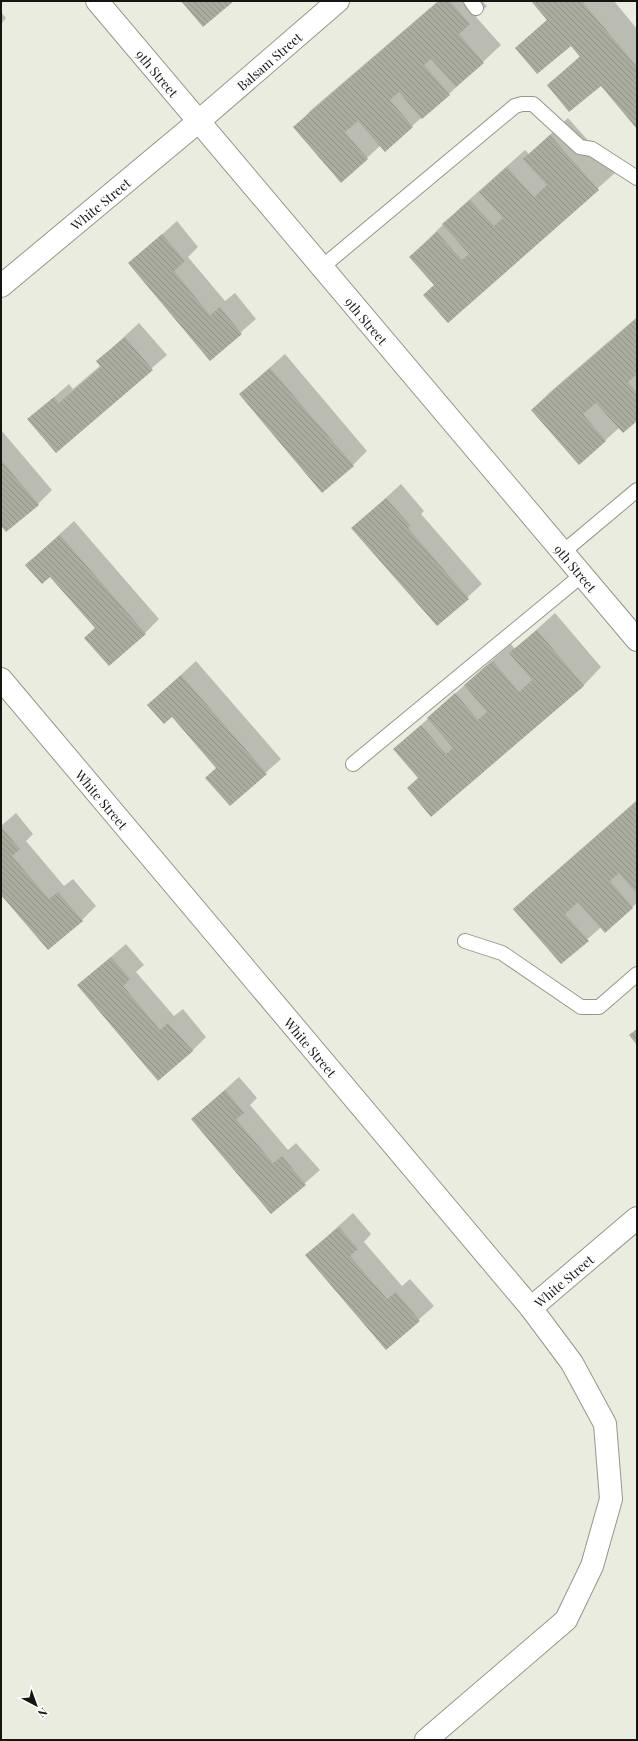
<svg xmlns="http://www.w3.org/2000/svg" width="638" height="1741" font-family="'Playfair Display',serif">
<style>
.shadow{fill:#0003}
.building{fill:url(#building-back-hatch)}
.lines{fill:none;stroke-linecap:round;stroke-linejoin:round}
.lane-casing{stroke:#94978b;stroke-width:16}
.street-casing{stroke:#94978b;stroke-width:24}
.lane{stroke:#fff;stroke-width:14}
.street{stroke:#fff;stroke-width:22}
.labels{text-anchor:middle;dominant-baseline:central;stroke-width:3.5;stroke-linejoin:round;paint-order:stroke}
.street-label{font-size:13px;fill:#141511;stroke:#fff}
</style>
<defs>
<pattern id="building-back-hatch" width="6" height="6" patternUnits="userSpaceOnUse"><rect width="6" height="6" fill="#aaaca0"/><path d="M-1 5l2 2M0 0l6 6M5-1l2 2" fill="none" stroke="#919389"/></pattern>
</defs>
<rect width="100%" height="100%" fill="#e9ecde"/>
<g class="shadow">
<path d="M 438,1 L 482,1 L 487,6 L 476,17 L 501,45 L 449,94 L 412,126 L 381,145 L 341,182 L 294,128 L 311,110 Z"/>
<path d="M 533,1 L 614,1 L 637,29 L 637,128 L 601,85 L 548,85 L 580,56 L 571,45 L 516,48 L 548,19 Z"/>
<path d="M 1,12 L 6,18 L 1,24 Z"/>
<path d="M 568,118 L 616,172 L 448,322 L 435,285 L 410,257 L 461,207 L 525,150 L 529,154 Z"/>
<path d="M 177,221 L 198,247 L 188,257 L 225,301 L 235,293 L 256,319 L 210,359 L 130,263 Z"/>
<path d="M 637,317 L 637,420 L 619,428 L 579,464 L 532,410 L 550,392 Z"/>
<path d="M 139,323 L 167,355 L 56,451 L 29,419 L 69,384 L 73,389 L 101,365 L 98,361 Z"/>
<path d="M 285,354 L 367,451 L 353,465 L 240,394 Z"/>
<path d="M 1,430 L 52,490 L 38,504 L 1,524 Z"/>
<path d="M 401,484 L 424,511 L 421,514 L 482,584 L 437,625 L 353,528 Z"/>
<path d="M 74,521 L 159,619 L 145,633 L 85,638 L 95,628 L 51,576 L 26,565 Z"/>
<path d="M 555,613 L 601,667 L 584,685 L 431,815 L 419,777 L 395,749 L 483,668 L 511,644 L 515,649 Z"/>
<path d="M 196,661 L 281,759 L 230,805 L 217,767 L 172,716 L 148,705 Z"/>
<path d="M 637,800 L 637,903 L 605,931 L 601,927 L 561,963 L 514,909 L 532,892 Z"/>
<path d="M 16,813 L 33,834 L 26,841 L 64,886 L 73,879 L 96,906 L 82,920 L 1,894 L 1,826 Z"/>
<path d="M 126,944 L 144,965 L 136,972 L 174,1016 L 183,1009 L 206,1037 L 192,1051 L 78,985 Z"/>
<path d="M 239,1077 L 257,1098 L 250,1105 L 288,1150 L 296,1143 L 320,1170 L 272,1212 L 192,1119 Z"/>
<path d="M 353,1213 L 371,1234 L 364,1242 L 402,1286 L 410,1279 L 434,1306 L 386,1349 L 306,1255 Z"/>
</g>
<g class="building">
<path d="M 181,1 L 234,1 L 203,27 Z"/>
<path d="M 439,1 L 450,1 L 470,24 L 459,34 L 484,63 L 456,87 L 431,59 L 424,65 L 450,95 L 422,119 L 399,92 L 390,100 L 413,127 L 385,152 L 358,121 L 345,132 L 368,159 L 341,183 L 293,127 Z"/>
<path d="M 531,1 L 582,1 L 637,67 L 637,129 L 601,86 L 569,112 L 547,85 L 580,57 L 571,46 L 537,74 L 515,48 L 547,20 Z"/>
<path d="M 550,135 L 599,190 L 448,323 L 423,295 L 434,285 L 409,257 L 437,232 L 462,260 L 469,254 L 442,224 L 470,200 L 494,226 L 503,218 L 479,192 L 507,167 L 534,197 L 547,185 L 523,159 Z"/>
<path d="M 162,234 L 185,261 L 174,271 L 210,315 L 220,307 L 242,334 L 210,361 L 128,263 Z"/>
<path d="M 637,318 L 637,374 L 628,382 L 637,393 L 637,421 L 623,433 L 596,403 L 583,414 L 606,441 L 579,465 L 531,410 Z"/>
<path d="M 125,337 L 153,370 L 56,453 L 27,419 L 54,397 L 59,403 L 101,367 L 96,361 Z"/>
<path d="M 270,368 L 354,466 L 322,493 L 239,394 Z"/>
<path d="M 1,460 L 39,505 L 6,532 L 1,526 Z"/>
<path d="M 386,498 L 411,526 L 408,528 L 469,599 L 437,626 L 351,528 Z"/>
<path d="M 60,535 L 146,634 L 109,666 L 84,638 L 95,628 L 50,577 L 42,584 L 25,565 Z"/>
<path d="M 537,630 L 584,686 L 431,817 L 407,788 L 418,778 L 393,749 L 421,725 L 446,754 L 453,748 L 427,718 L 455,693 L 478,720 L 487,712 L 464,685 L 493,661 L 519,692 L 532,680 L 509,653 Z"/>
<path d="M 181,675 L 267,774 L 230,806 L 205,778 L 216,768 L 172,717 L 164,724 L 147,705 Z"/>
<path d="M 637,801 L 637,894 L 619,873 L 610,881 L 633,908 L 605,933 L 578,902 L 565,914 L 589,941 L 561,964 L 513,909 Z"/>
<path d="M 1,827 L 20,849 L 12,856 L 49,899 L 58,892 L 83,921 L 48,950 L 1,895 Z"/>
<path d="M 111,957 L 130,979 L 123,986 L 160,1030 L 168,1023 L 193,1051 L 158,1081 L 77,985 Z"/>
<path d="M 637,1029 L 637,1045 L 629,1035 Z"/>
<path d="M 225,1090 L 244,1113 L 236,1119 L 273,1163 L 282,1156 L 306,1185 L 271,1214 L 191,1119 Z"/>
<path d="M 339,1227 L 358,1249 L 350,1256 L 387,1299 L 396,1292 L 420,1321 L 386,1350 L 305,1255 Z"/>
</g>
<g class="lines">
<g class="lane-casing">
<g id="lane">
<path d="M 471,1 L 476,8"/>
<path d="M 322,267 L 515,106 L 522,104 L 533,104 L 580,147 L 592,149 L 637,178"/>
<path d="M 563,552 L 637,490"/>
<path d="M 353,764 L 582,575"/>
<path d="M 465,941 L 502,953 L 581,1007 L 599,1007 L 637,974"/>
</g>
</g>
<g class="street-casing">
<g id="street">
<path id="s1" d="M 97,1 L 637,640"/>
<path id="s2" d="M 1,286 L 199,121 L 338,1"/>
<path id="s3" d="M 1,679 L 531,1308 L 637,1218"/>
<path d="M 426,1740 L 566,1620 L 592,1566 L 611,1499 L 605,1424 L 572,1363 L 531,1308"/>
</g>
</g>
<use href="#lane" class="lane"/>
<use href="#street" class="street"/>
</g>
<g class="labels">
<g class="street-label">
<text stroke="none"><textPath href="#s2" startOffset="350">Balsam Street</textPath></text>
<text stroke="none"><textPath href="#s1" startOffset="94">9th Street</textPath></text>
<text stroke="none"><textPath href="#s2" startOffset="129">White Street</textPath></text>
<text stroke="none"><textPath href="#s1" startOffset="418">9th Street</textPath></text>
<text stroke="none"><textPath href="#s1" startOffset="742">9th Street</textPath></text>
<text stroke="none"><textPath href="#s3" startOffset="157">White Street</textPath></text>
<text stroke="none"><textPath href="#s3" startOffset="481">White Street</textPath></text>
<text stroke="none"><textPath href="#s3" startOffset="865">White Street</textPath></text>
</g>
</g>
<rect width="638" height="1741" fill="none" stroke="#141511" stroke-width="4"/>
<g transform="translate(36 1705) rotate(139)" stroke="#ffffff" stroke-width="3" paint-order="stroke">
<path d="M0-3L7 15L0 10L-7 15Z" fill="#141511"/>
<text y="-6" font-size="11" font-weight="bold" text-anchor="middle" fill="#141511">N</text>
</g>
</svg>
